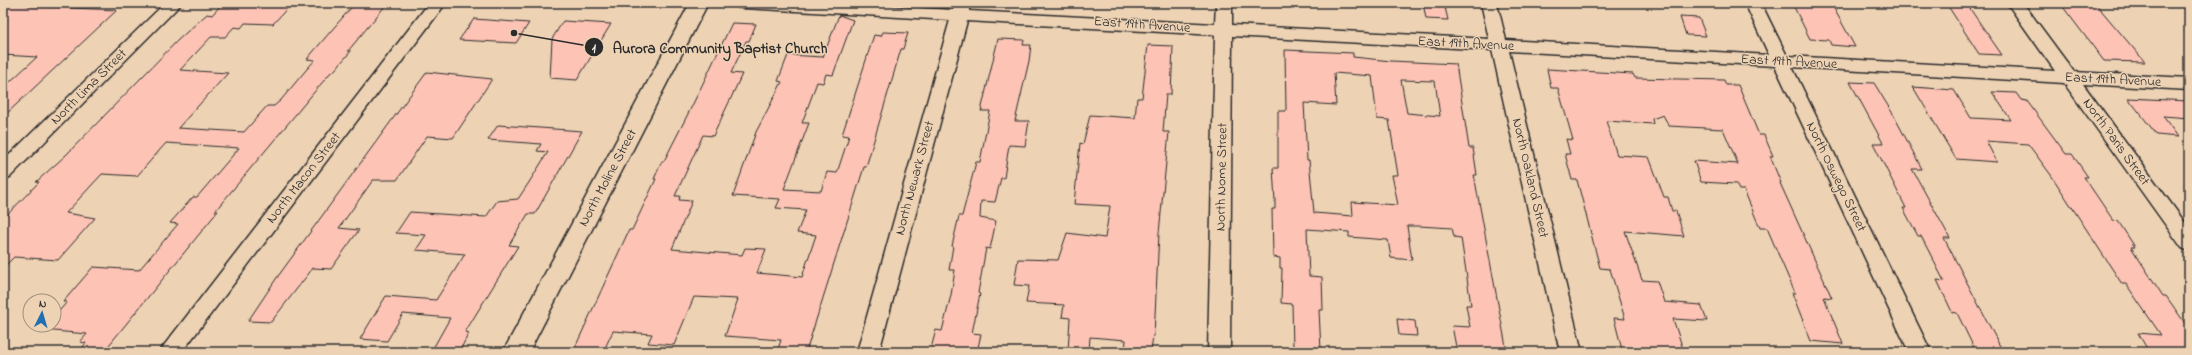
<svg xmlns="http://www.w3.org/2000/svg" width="2192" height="355" font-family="'Indie Flower',sans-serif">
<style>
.building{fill:#fdc3b5;stroke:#2b2b2b;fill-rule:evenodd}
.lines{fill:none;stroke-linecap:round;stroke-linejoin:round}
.minor-casing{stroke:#2b2b2b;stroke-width:3}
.tertiary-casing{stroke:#2b2b2b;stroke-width:3}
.minor{fill:#edd2b4;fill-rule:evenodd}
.tertiary{fill:#edd2b4;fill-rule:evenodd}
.labels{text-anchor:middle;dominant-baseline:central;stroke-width:3;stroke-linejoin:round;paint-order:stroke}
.street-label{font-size:14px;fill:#2b2b2b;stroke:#edd2b4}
.leader{fill:none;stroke:#2b2b2b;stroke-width:1.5}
.callout-dot{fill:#2b2b2b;stroke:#edd2b4;stroke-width:1.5}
.mark-label{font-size:12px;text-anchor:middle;font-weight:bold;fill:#fff}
.callout-label{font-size:15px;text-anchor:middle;font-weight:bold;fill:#2b2b2b;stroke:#edd2b4;stroke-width:3;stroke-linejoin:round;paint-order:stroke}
</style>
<rect width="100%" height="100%" fill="#edd2b4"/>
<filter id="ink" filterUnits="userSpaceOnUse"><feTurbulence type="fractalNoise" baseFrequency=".025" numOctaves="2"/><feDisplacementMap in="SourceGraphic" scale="8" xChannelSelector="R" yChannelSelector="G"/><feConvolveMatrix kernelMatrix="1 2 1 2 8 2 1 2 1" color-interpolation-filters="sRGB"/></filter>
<g filter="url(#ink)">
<g class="building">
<path d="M 3,3 L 29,5 L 28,6 L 117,10 L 3,117 L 3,88 L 37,57 L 3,55 Z"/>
<path d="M 223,3 L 292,3 L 273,24 L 245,23 L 241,28 L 234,27 L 225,37 L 211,37 L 180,70 L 228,73 L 178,128 L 244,132 L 267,106 L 274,106 L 281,100 L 306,70 L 315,60 L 307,59 L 355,3 L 385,3 L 384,5 L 386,5 L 348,51 L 351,51 L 333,72 L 331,72 L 215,211 L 218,211 L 105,350 L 82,348 L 86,343 L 80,342 L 87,334 L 43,330 L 48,325 L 54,325 L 54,317 L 67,302 L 63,302 L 93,267 L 139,270 L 178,224 L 170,223 L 193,197 L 197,197 L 239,148 L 166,143 L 137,176 L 102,174 L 66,213 L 95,218 L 58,260 L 14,257 L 3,268 L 3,219 L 39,182 L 36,182 L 66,155 L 178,40 L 207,14 L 212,15 Z"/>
<path d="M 1423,3 L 1444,3 L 1448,20 L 1426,19 Z"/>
<path d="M 1792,3 L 1831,3 L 1855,47 L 1831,45 L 1829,40 L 1810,39 Z"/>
<path d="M 1946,3 L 1966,3 L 2002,55 L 1979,54 Z"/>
<path d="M 2060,3 L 2095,3 L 2145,62 L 2104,61 Z"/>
<path d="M 839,15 L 853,20 L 833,75 L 826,74 L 823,83 L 817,82 L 802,123 L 809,123 L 784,189 L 821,191 L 827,172 L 837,173 L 849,136 L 842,135 L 874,35 L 881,36 L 883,32 L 908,33 L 903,49 L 901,49 L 866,167 L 864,167 L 851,209 L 806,352 L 777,352 L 781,340 L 725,336 L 738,299 L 694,297 L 674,345 L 648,343 L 652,334 L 613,331 L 603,352 L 573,352 L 629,230 L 632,230 L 656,179 L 654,179 L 662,161 L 664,161 L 692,106 L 732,23 L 756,24 L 749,41 L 746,41 L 731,73 L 742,74 L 731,98 L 713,136 L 703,135 L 675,196 L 680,196 L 679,200 L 692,201 L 672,249 L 742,255 L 745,248 L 766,249 L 757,273 L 802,277 L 816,235 L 797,233 L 806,210 L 776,208 L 780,199 L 733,196 L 756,132 L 782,82 L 778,81 L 788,55 L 823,57 Z"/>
<path d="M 1680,17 L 1699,18 L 1706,36 L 1686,35 Z"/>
<path d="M 474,19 L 529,23 L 516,43 L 459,40 Z"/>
<path d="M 563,21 L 611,24 L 577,80 L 550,78 L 552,39 Z"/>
<path d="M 998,39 L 1024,40 L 1023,45 L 1031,45 L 1029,61 L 1015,121 L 1029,121 L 1025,146 L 1009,145 L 1004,178 L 1001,178 L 995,202 L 981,201 L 980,218 L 996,221 L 990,249 L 986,248 L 978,293 L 980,294 L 972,333 L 981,334 L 977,352 L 930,352 L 936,330 L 942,331 L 951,295 L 955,270 L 949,270 L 953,246 L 952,246 L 959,216 L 962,216 L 976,162 L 980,162 L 990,111 L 981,111 Z"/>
<path d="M 1148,45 L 1173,46 L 1171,94 L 1166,94 L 1163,132 L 1169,132 L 1159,233 L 1154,336 L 1153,335 L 1151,352 L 1125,352 L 1126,340 L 1090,337 L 1089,352 L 1068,351 L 1070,318 L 1062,317 L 1064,305 L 1026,303 L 1029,286 L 1014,285 L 1018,259 L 1058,260 L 1067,233 L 1105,238 L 1110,206 L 1074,204 L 1080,143 L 1083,144 L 1090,115 L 1135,118 L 1137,98 L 1142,98 Z"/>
<path d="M 1285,50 L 1353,53 L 1353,57 L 1391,61 L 1456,64 L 1469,148 L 1473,148 L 1477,175 L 1474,175 L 1507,352 L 1457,352 L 1452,326 L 1470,327 L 1466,305 L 1471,305 L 1461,238 L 1454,237 L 1452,228 L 1419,226 L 1407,226 L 1412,260 L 1391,258 L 1388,240 L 1349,237 L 1349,232 L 1307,229 L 1309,276 L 1322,277 L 1323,310 L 1319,310 L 1321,351 L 1293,349 L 1292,304 L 1281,303 L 1282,268 L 1280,268 L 1280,258 L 1273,257 L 1272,209 L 1275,209 L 1275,201 L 1273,168 L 1278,168 L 1278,111 L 1286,111 ZM 1334,73 L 1372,76 L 1377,119 L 1389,120 L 1398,175 L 1392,175 L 1398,205 L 1352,202 L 1353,216 L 1314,213 L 1309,160 L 1307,160 L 1304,103 L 1336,105 ZM 1401,80 L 1435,81 L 1440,116 L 1407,113 Z"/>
<path d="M 1547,69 L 1633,74 L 1635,78 L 1724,80 L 1726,85 L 1738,85 L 1759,135 L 1764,135 L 1773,156 L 1770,156 L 1781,183 L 1780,183 L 1832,298 L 1824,297 L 1843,344 L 1811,341 L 1792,293 L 1795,293 L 1767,228 L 1760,228 L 1744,190 L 1739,190 L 1736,184 L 1701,182 L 1694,161 L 1738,164 L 1723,129 L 1669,126 L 1663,115 L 1652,119 L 1653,124 L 1606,121 L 1617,155 L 1649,157 L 1664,197 L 1668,197 L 1672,211 L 1676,211 L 1684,236 L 1625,231 L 1642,280 L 1657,281 L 1664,302 L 1701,305 L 1707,321 L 1673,319 L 1684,352 L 1622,350 L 1614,318 L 1625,319 L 1610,269 L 1600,268 L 1577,180 L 1572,180 L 1565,154 L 1570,154 L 1566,139 L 1573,140 L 1558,88 L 1551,88 Z"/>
<path d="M 427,72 L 492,79 L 453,138 L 427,136 L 397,180 L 373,180 L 339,228 L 359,230 L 331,269 L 313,268 L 271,322 L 248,321 L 276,279 Z"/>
<path d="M 1850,82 L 1874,83 L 1893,114 L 1922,169 L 1912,169 L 1950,238 L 1944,238 L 2003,352 L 1976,352 L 1957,313 L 1952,312 L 1937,280 L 1944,281 L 1921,236 L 1918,236 L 1903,208 L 1906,208 L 1873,143 L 1883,143 Z"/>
<path d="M 1913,87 L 1954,90 L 1971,118 L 2011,120 L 1992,92 L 2016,93 L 2021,100 L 2027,101 L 2066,154 L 2072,154 L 2088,177 L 2084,177 L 2113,220 L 2118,221 L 2135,247 L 2131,247 L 2163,296 L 2166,296 L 2189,329 L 2189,352 L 2149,352 L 2138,333 L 2161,335 L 2126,284 L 2122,284 L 2051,175 L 2028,144 L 1986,141 L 1997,162 L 1956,159 Z"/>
<path d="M 2128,98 L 2189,101 L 2189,118 L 2163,116 L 2178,137 L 2157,135 Z"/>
<path d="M 498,125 L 582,131 L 535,214 L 528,214 L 509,245 L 518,246 L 465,332 L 469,333 L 459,352 L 431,352 L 450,318 L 403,314 L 387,341 L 360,339 L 386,296 L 436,300 L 465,254 L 416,250 L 426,235 L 396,233 L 410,212 L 486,217 L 497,201 L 518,199 L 528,184 L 548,152 L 537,151 L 541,144 L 488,140 Z"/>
<path d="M 1397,319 L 1415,321 L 1417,336 L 1399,335 Z"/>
</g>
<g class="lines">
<g class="minor-casing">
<g id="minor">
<path d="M 165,3 L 182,3 L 10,177 L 3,179 L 3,161 Z"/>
<path d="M 429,3 L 446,3 L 182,352 L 159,352 Z"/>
<path d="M 735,3 L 834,3 L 953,10 L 956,3 L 970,3 L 969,11 L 1215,24 L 1216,3 L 1232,3 L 1232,25 L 1489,39 L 1481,3 L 1497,3 L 1506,40 L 1769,55 L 1745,3 L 1761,3 L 1787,56 L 2055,71 L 2007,3 L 2023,3 L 2074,72 L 2189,78 L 2189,90 L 2083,84 L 2189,228 L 2189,251 L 2182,248 L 2064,83 L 1792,67 L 1931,352 L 1909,352 L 1775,66 L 1509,51 L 1582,352 L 1560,352 L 1492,50 L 1232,36 L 1230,352 L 1208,352 L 1215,35 L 967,21 L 879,352 L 857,352 L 950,20 L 743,8 L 737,7 Z"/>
</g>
</g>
<g class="tertiary-casing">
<path id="tertiary" d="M 690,3 L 708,3 L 529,352 L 503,352 Z"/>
</g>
<use href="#minor" class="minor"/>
<use href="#tertiary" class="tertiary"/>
</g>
</g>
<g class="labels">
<g class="street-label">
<text transform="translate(1142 25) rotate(4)">East 19th Avenue</text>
<text transform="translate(1466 44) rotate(3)">East 19th Avenue</text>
<text transform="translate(1789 62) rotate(3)">East 19th Avenue</text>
<text transform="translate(2113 80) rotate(3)">East 19th Avenue</text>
<text transform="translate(89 87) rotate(-45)">North Lima Street</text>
<text transform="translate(2116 142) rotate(54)">North Paris Street</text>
<text transform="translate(1222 177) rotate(-89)">North Nome Street</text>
<text transform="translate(1836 177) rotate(64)">North Oswego Street</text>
<text transform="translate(304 178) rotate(-52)">North Macon Street</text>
<text transform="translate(608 178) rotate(-62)">North Moline Street</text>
<text transform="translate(915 178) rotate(-75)">North Newark Street</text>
<text transform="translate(1530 178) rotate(77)">North Oakland Street</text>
</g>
</g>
<path class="leader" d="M514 33L594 47"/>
<g class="callout-dot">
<circle cx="514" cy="33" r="4"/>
<circle cx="594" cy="47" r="10"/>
</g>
<g class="mark-label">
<text x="594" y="52">1</text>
</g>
<g class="callout-label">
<text x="720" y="53">Aurora Community Baptist Church</text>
</g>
<rect width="2192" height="355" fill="none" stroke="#edd2b4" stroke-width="16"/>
<rect x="8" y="8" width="2176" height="339" fill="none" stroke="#2b2b2b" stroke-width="1.5" filter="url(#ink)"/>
<g transform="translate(42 313) rotate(5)"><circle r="19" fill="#edd2b4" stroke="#9f8f7d"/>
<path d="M0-3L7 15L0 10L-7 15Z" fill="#1f6fb2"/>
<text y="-6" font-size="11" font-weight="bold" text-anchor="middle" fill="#2b2b2b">N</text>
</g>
</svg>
